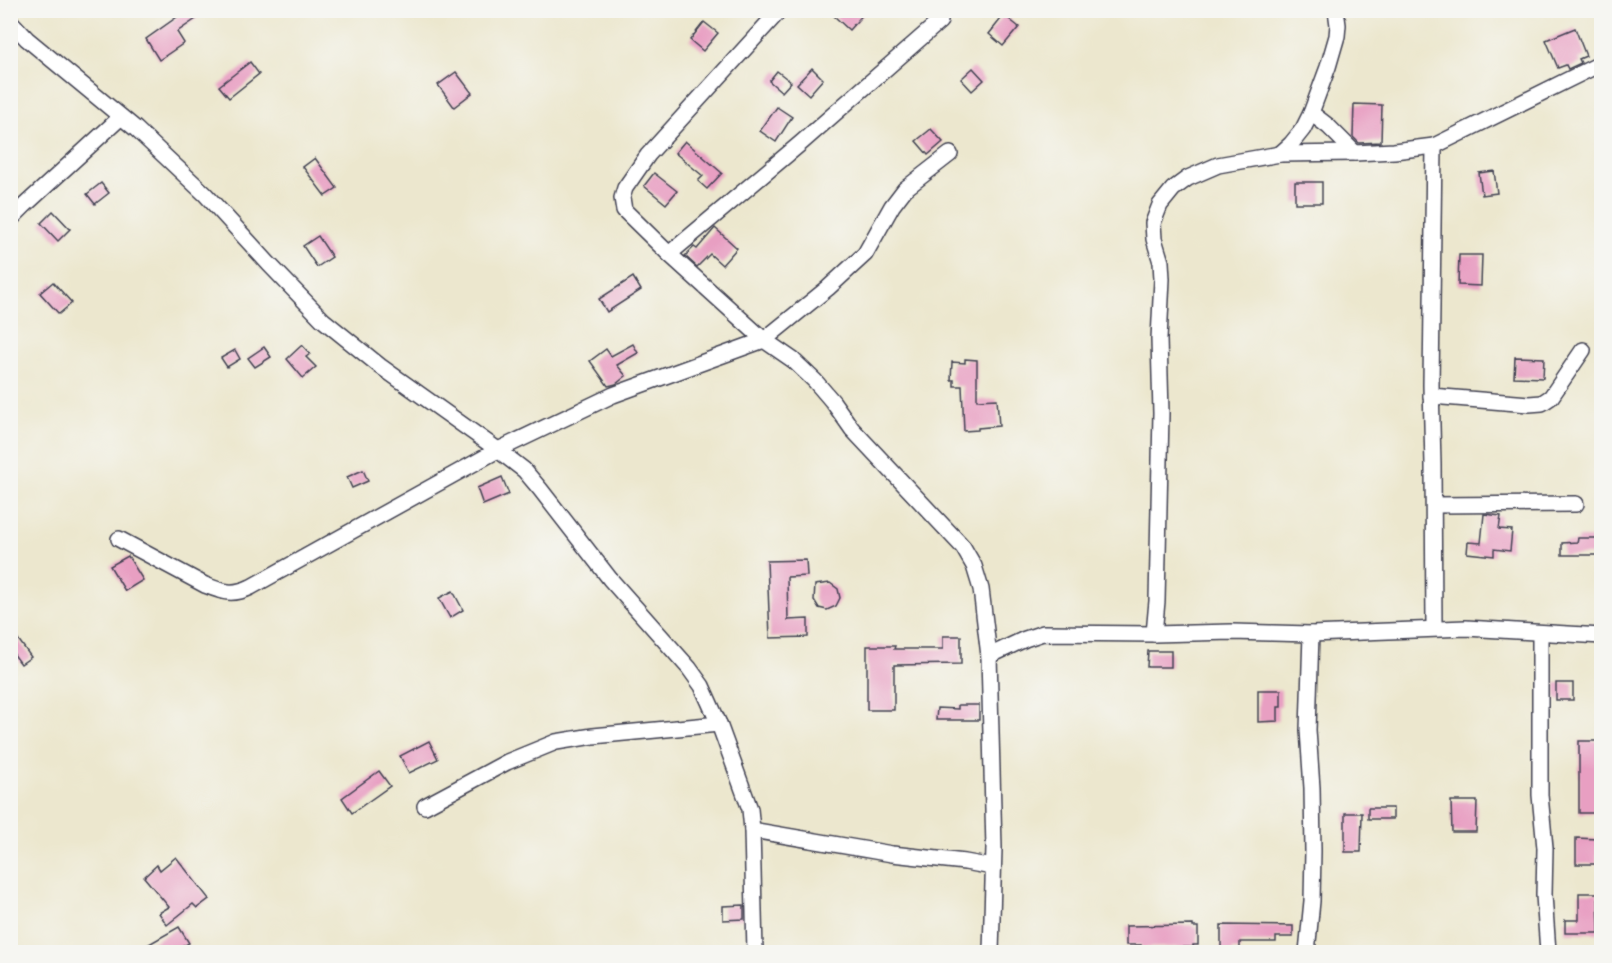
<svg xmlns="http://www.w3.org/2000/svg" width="1612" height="963" font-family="'Playpen Sans',sans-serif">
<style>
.building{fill:#e89fc2}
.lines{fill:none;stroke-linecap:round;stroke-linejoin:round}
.street-casing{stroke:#404051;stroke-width:18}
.street{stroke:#fff;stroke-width:15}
</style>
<rect width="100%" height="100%" fill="#f6f6f2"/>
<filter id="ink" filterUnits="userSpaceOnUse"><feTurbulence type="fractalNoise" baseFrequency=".0167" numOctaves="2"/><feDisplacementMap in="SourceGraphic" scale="12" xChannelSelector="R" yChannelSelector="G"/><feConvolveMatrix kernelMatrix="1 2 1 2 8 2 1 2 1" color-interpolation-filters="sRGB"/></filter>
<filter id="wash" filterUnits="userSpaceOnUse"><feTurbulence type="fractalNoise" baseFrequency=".008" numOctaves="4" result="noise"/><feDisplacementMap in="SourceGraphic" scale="24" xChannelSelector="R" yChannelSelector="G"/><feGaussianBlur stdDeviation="1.35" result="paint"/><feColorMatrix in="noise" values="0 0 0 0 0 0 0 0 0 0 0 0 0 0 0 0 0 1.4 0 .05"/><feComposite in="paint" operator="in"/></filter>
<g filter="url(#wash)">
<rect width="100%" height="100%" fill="#ece7ce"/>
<g id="blocks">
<g class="building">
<path d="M 187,10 L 209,10 L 177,32 L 184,43 L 159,60 L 146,39 Z"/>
<path d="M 839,10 L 867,10 L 849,30 L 834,16 Z"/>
<path d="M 1004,15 L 1019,27 L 1003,46 L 989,34 Z"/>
<path d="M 704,22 L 718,33 L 703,51 L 690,40 Z"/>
<path d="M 1575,28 L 1586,56 L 1579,59 L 1581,63 L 1568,69 L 1566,65 L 1558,68 L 1546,40 Z"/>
<path d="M 250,62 L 259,74 L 229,98 L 219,86 Z"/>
<path d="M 812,68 L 823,79 L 809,95 L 797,84 Z"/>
<path d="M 973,68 L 984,80 L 972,91 L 961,79 Z"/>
<path d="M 777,71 L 791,82 L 782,92 L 769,81 Z"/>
<path d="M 456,72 L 472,93 L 454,107 L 438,85 Z"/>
<path d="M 1354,104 L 1382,105 L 1381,142 L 1359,143 L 1353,137 Z"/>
<path d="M 777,107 L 792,117 L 776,142 L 760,131 Z"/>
<path d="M 931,129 L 943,142 L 928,155 L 916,141 Z"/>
<path d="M 685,141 L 722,173 L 707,189 L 698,181 L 703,176 L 675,153 Z"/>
<path d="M 315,158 L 337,188 L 325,196 L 303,167 Z"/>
<path d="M 1494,171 L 1497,193 L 1482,195 L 1479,173 Z"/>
<path d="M 654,173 L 677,191 L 666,204 L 644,186 Z"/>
<rect x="1295" y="182" width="27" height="21"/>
<path d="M 101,183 L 109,193 L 95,204 L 87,194 Z"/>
<path d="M 53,211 L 70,229 L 58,241 L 41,223 Z"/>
<path d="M 715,228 L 737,248 L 722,265 L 710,254 L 697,267 L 685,256 L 694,247 L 697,249 Z"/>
<path d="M 318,236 L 332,257 L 317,267 L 303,246 Z"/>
<path d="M 1459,255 L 1482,255 L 1481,286 L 1458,285 Z"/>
<path d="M 633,277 L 641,290 L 607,312 L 599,299 Z"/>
<path d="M 53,282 L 72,303 L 59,314 L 40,293 Z"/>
<path d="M 633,344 L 638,353 L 617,365 L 626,376 L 616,384 L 608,386 L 590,361 L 606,349 L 611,356 Z"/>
<path d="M 302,345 L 310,354 L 306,357 L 316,367 L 303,378 L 287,359 Z"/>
<path d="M 264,347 L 271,357 L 255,367 L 248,358 Z"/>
<path d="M 235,350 L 240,359 L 227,367 L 221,358 Z"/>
<path d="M 1515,357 L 1544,358 L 1543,378 L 1514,377 Z"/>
<path d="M 965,359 L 977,360 L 977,400 L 997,399 L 999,426 L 978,428 L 978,430 L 964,431 L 962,386 L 954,386 L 954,380 L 951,380 L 952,362 L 965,363 Z"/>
<path d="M 363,470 L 368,481 L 352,488 L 347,477 Z"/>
<path d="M 502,477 L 509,494 L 483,505 L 477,488 Z"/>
<path d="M 1484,514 L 1501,516 L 1499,529 L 1512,530 L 1510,551 L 1494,549 L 1494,556 L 1467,553 L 1468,542 L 1481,543 Z"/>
<path d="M 1578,538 L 1602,538 L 1602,555 L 1562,555 L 1562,543 L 1577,542 Z"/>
<path d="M 128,556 L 143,580 L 125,591 L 110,566 Z"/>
<path d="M 806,560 L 807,576 L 787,577 L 788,620 L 808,619 L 808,637 L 770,638 L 767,561 Z"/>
<path d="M 830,583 L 838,589 L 840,598 L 836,606 L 827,610 L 819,608 L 814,600 L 815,585 Z"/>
<path d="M 453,591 L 463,610 L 450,618 L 439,598 Z"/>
<path d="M 10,628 L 31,657 L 21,664 L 10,649 Z"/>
<path d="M 943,636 L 961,636 L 961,664 L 894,665 L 894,710 L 867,710 L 867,646 L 895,646 L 894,649 L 943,649 Z"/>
<path d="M 1148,651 L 1171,651 L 1171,667 L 1147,667 Z"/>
<rect x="1556" y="683" width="17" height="17"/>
<path d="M 1258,690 L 1281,690 L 1281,707 L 1278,707 L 1278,721 L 1258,722 Z"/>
<path d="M 958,705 L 979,705 L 979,720 L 936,720 L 937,708 L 958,709 Z"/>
<path d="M 429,741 L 438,759 L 409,773 L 400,756 Z"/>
<rect x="1579" y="741" width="23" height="72"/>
<path d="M 379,771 L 390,786 L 352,813 L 342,798 Z"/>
<path d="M 1451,801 L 1477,801 L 1476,832 L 1452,832 Z"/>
<rect x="1368" y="808" width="25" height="11"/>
<path d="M 1345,813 L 1362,813 L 1361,852 L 1345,852 Z"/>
<path d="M 1576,838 L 1597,839 L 1597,864 L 1576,864 Z"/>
<path d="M 176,857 L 209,899 L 197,908 L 193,904 L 167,925 L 159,913 L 169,907 L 144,877 L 157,865 L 160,870 Z"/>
<path d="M 1579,893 L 1598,893 L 1599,933 L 1565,933 L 1565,920 L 1579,920 Z"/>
<path d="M 744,905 L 744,919 L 723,920 L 723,906 Z"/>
<path d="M 1193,925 L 1193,927 L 1198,927 L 1198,945 L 1193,945 L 1193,947 L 1141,948 L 1141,945 L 1126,945 L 1126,926 Z"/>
<path d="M 1221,925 L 1293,926 L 1293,937 L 1276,937 L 1276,942 L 1240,942 L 1240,950 L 1233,950 L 1233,952 L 1221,952 Z"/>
<path d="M 179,927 L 189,943 L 173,952 L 135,952 Z"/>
</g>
</g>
</g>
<g filter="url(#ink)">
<use href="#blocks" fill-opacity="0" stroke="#404051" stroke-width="1.5"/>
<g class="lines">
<g class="street-casing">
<g id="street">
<path d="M 780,10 L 648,155 L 625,188 L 622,198 L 624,210 L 669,254 L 764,340 L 793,360 L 815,381 L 833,402 L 852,429 L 963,547 L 974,566 L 981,589 L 989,656 L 994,848 L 991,952"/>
<path d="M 10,21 L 27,39 L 136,129 L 205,194 L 269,264 L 323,320 L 380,366 L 498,450 L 524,470 L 540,489 L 610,579 L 689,668 L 702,686 L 719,724 L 750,809 L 752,830 L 755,952"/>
<path d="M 1311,113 L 1328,126 L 1355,153"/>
<path d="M 1280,154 L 1291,144 L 1303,129 L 1311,113 L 1328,67 L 1337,36 L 1338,25 L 1336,10"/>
<path d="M 10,220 L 25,205 L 121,117"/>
<path d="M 669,254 L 801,143 L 940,21"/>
<path d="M 1431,396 L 1529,404 L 1542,403 L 1551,397 L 1583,350"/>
<path d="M 1434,505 L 1576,504"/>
<path d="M 119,539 L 205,585 C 223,592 232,596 251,587 L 498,450 L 613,395 L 764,340 L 828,288 L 865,254 L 892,206 L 905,189 L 950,154"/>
<path d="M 1434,628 L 1433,465 L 1431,385 L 1434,146 L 1602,63"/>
<path d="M 1540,633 L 1540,795 L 1545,848 L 1544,895 L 1548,952"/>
<path d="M 1154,634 L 1157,601 L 1161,413 L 1159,339 L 1162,279 L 1161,262 L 1154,239 L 1153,223 L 1160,205 L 1173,189 L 1188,178 L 1218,165 L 1280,154 L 1355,153 L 1394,151 L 1434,146"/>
<path d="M 989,656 L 1025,639 L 1043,633 L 1154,634 L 1232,632 L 1311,634 L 1466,628 L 1602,636"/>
<path d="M 425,806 L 507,762 L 556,742 L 593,736 L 719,724"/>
<path d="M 752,830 L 892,854 L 965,862 L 993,867"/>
<path d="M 1307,952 L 1312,901 L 1313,851 L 1312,788 L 1308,730 L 1311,634"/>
</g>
</g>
<use href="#street" class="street"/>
</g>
</g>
<rect width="1612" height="963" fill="none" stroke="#f6f6f2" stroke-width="36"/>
</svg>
